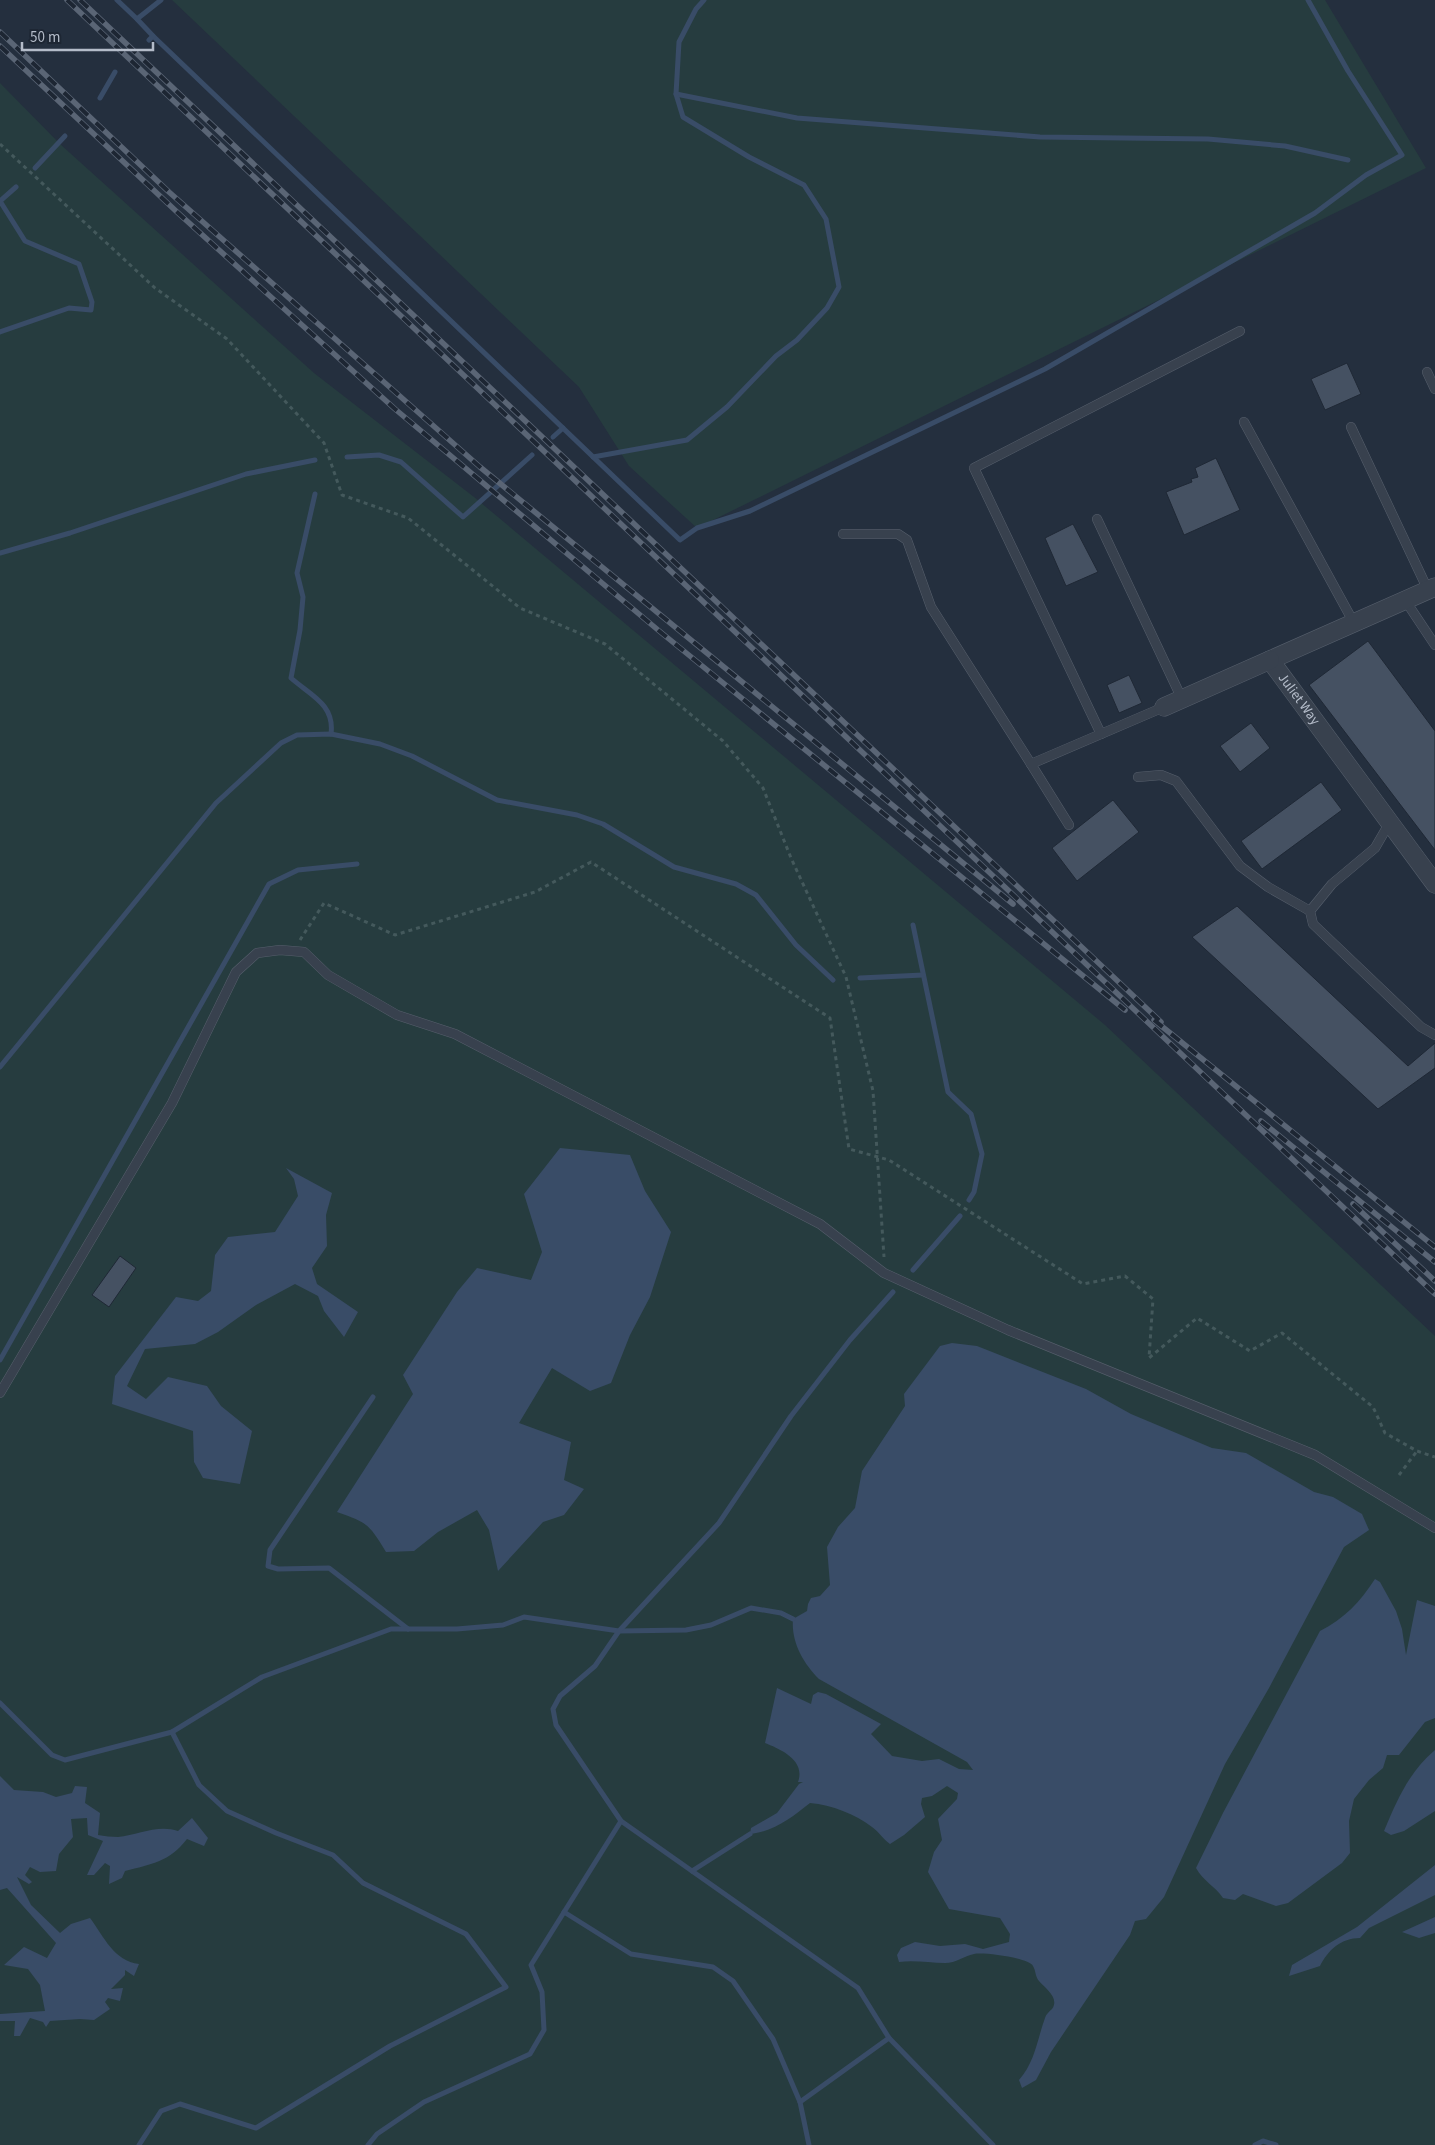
<svg xmlns="http://www.w3.org/2000/svg" width="1435" height="2145" font-family="'Source Sans 3',sans-serif">
<style>
.green{fill:#263c3f}
.water{fill:#394c67}
.lines{fill:none;stroke-linecap:round;stroke-linejoin:round}
.stream{stroke:#394c67;stroke-width:5}
.building{fill:#455162;stroke:#1f2835}
.lane-casing{stroke:#565f6c;stroke-width:10}
.street-casing{stroke:#565f6c;stroke-width:19}
.path{stroke:#44595c;stroke-width:3;stroke-dasharray:4 4;stroke-linecap:butt}
.lane{stroke:#38414e;stroke-width:9}
.street{stroke:#38414e;stroke-width:18}
.rail-casing{stroke:#5a6575;stroke-width:5.5}
.rail{stroke:#1d2633;stroke-width:4;stroke-dasharray:11;stroke-linecap:butt}
.labels{text-anchor:middle;dominant-baseline:central;stroke-width:4.5;stroke-linejoin:round;paint-order:stroke}
.street-label{font-size:14px;fill:#b4bcc9;stroke:#1d2633}
</style>
<rect width="100%" height="100%" fill="#242f3e"/>
<g class="green">
<path d="M 172,0 L 1325,0 L 1426,168 L 697,528 L 629,466 L 579,387 Z"/>
<path d="M 0,83 L 60,144 L 314,373 L 474,497 L 1105,1025 L 1435,1336 L 1435,2145 L 0,2145 Z"/>
</g>
<g class="water">
<path d="M 560,1148 L 630,1155 L 645,1191 L 671,1232 L 650,1297 L 630,1335 L 611,1383 L 590,1391 L 552,1368 L 519,1423 L 571,1442 L 564,1480 L 584,1489 L 564,1515 L 543,1522 L 498,1571 L 489,1530 L 477,1510 L 438,1532 L 414,1551 L 386,1552 C 369,1524 368,1523 337,1512 L 413,1394 L 403,1375 L 457,1292 L 477,1268 L 531,1280 L 542,1252 L 524,1194 Z"/>
<path d="M 286,1168 L 332,1193 L 326,1215 L 327,1246 L 312,1268 L 317,1284 L 358,1312 L 344,1337 L 324,1311 L 318,1296 L 295,1284 L 256,1305 L 218,1332 L 195,1344 L 145,1349 L 127,1386 L 146,1399 L 168,1377 L 207,1386 L 221,1406 L 252,1431 L 240,1484 L 203,1478 L 194,1462 L 193,1431 L 112,1404 L 115,1376 L 176,1297 L 198,1301 L 211,1291 L 215,1255 L 228,1237 L 275,1232 L 298,1196 L 294,1179 Z"/>
<path d="M 952,1343 L 977,1346 L 1086,1389 L 1131,1414 L 1212,1448 L 1246,1453 L 1314,1492 L 1333,1497 L 1362,1514 L 1369,1530 L 1344,1547 L 1269,1688 L 1225,1764 L 1164,1897 L 1146,1919 L 1135,1921 L 1130,1935 L 1051,2052 L 1036,2080 L 1022,2088 L 1019,2080 C 1035,2062 1037,2040 1045,2018 C 1046,2014 1049,2012 1052,2009 C 1060,1998 1045,1988 1039,1981 C 1035,1976 1036,1971 1033,1966 C 1029,1958 984,1952 974,1954 C 964,1956 956,1963 945,1963 C 930,1963 915,1960 899,1962 L 897,1955 L 901,1948 L 915,1942 L 940,1946 L 965,1944 L 983,1949 L 1009,1942 L 1010,1934 L 1000,1918 L 949,1909 L 928,1872 L 934,1852 L 942,1840 L 938,1819 L 957,1799 L 958,1793 L 947,1786 L 932,1796 L 922,1798 L 921,1804 L 925,1817 L 904,1835 L 890,1844 C 883,1839 879,1832 872,1827 C 855,1814 832,1805 810,1803 C 791,1818 775,1831 750,1834 L 751,1828 L 777,1813 L 799,1784 L 803,1782 L 798,1782 C 806,1760 780,1749 765,1743 L 777,1688 L 811,1704 L 813,1695 L 818,1692 L 826,1694 L 881,1724 L 871,1734 L 892,1756 L 922,1761 L 939,1759 L 959,1769 L 973,1770 L 967,1762 L 819,1679 C 803,1663 791,1642 793,1619 L 807,1611 L 808,1604 L 811,1598 L 820,1596 L 830,1585 L 827,1547 L 838,1527 L 855,1508 L 862,1471 L 905,1406 L 904,1394 L 940,1346 Z"/>
<path d="M 1375,1579 L 1380,1582 L 1396,1611 L 1402,1629 L 1406,1655 L 1417,1600 L 1435,1606 L 1435,1718 L 1425,1722 L 1399,1755 L 1387,1755 L 1383,1768 L 1369,1780 L 1354,1799 L 1349,1821 L 1350,1853 L 1342,1863 L 1288,1903 L 1276,1906 L 1243,1894 L 1235,1900 L 1223,1898 C 1215,1886 1203,1881 1196,1868 L 1223,1813 L 1320,1631 C 1344,1619 1360,1602 1375,1579 Z"/>
<path d="M 1435,1750 L 1435,1811 L 1404,1831 L 1391,1835 L 1384,1831 C 1397,1800 1409,1772 1435,1750 Z"/>
<path d="M 0,1776 L 14,1790 L 43,1792 L 56,1797 L 72,1793 L 75,1786 L 87,1787 L 85,1803 L 100,1813 L 98,1835 C 104,1836 112,1837 118,1837 C 138,1835 158,1824 178,1831 L 192,1818 L 208,1838 L 204,1846 L 187,1839 C 169,1862 152,1864 125,1871 L 122,1878 L 109,1884 L 110,1866 L 105,1863 L 94,1875 L 87,1875 L 103,1841 L 88,1835 L 87,1818 L 71,1819 L 73,1837 L 59,1854 L 56,1871 L 40,1872 L 30,1867 L 25,1875 L 32,1882 L 29,1884 L 17,1877 L 31,1905 L 60,1933 L 71,1924 L 90,1918 C 104,1937 114,1961 139,1964 L 134,1976 L 125,1970 L 125,1975 L 111,1989 L 123,1988 L 120,2001 L 108,1998 L 105,2002 L 110,2009 L 94,2020 L 80,2019 L 50,2021 L 46,2027 L 43,2022 L 30,2018 L 20,2036 L 14,2036 L 15,2021 L 0,2021 L 0,2014 L 45,2011 L 40,1985 L 28,1969 L 4,1965 L 24,1947 L 47,1958 L 56,1943 L 7,1888 L 0,1890 Z"/>
<path d="M 1435,1865 L 1435,1895 L 1369,1928 L 1360,1938 C 1341,1938 1328,1950 1320,1966 L 1289,1976 L 1292,1965 L 1357,1927 Z"/>
<path d="M 1435,1917 L 1435,1933 L 1419,1938 L 1402,1932 Z"/>
</g>
<g class="lines">
<g class="stream">
<path d="M 117,0 L 137,19"/>
<path d="M 153,36 L 680,540 L 697,528 L 750,511 L 1045,369 L 1315,213 L 1366,175 L 1402,155 L 1348,71 L 1308,0"/>
<path d="M 149,40 L 153,36 L 137,19 L 161,0"/>
<path d="M 676,94 L 797,118 L 1040,137 L 1208,139 L 1285,146 L 1348,160"/>
<path d="M 100,98 L 115,72"/>
<path d="M 35,168 L 65,136"/>
<path d="M 0,201 L 25,241 L 79,264 L 92,302 L 91,310 L 69,308 L 0,332"/>
<path d="M 0,201 L 16,187"/>
<path d="M 553,437 L 563,428"/>
<path d="M 347,457 L 379,455 L 401,462 L 463,517 L 532,455"/>
<path d="M 593,457 L 687,440 L 727,407 L 776,356 L 797,340 L 827,308 L 839,287 L 826,219 L 804,185 L 749,157 L 683,117 L 676,94 L 679,42 L 696,9 L 704,0"/>
<path d="M 315,494 L 297,573 L 303,597 L 300,630 L 291,678 C 310,695 335,704 331,734"/>
<path d="M 0,553 L 70,533 L 246,474 L 315,460"/>
<path d="M 913,925 L 948,1092 L 971,1114 L 982,1154 L 974,1192 L 969,1200"/>
<path d="M 860,978 L 923,975"/>
<path d="M 0,1067 L 216,803 L 281,743 L 297,735 L 331,734 L 380,744 L 412,756 L 497,800 L 577,815 L 603,824 L 674,867 L 736,884 L 756,895 L 796,945 L 833,980"/>
<path d="M 913,1270 L 960,1216"/>
<path d="M 0,1360 L 269,884 L 298,870 L 357,864"/>
<path d="M 373,1397 L 270,1550 L 268,1566 L 278,1569 L 329,1568 L 408,1629"/>
<path d="M 0,1703 L 52,1755 L 65,1760 L 172,1732 L 262,1677 L 391,1629 L 457,1629 L 503,1625 L 524,1617 L 619,1631 L 686,1630 L 711,1625 L 751,1608 L 781,1613 L 793,1619"/>
<path d="M 621,1821 L 858,1988 L 889,2038 L 993,2145"/>
<path d="M 692,1871 L 750,1834"/>
<path d="M 564,1912 L 631,1954 L 713,1967 L 733,1981 L 773,2039 L 800,2102 L 809,2145"/>
<path d="M 800,2102 L 889,2038"/>
<path d="M 139,2145 L 161,2111 L 180,2104 L 256,2128 L 390,2046 L 506,1987 L 466,1934 L 363,1883 L 333,1855 L 276,1833 L 227,1811 L 199,1785 L 172,1732"/>
<path d="M 368,2145 L 377,2134 L 424,2102 L 530,2054 L 544,2030 L 542,1992 L 531,1965 L 621,1821 L 556,1725 L 553,1709 L 560,1696 L 595,1666 L 619,1631 L 719,1523 L 791,1416 L 850,1340 L 893,1292"/>
<path d="M 1255,2145 L 1263,2141 L 1276,2145"/>
</g>
</g>
<g class="building">
<path d="M 1347,363 L 1361,394 L 1325,410 L 1311,379 Z"/>
<path d="M 1216,458 L 1240,510 L 1184,535 L 1166,492 L 1192,482 L 1191,479 L 1198,477 L 1195,468 Z"/>
<path d="M 1073,524 L 1098,572 L 1066,586 L 1045,538 Z"/>
<path d="M 1368,641 L 1435,731 L 1435,850 L 1309,685 Z"/>
<path d="M 1129,675 L 1142,703 L 1119,713 L 1107,685 Z"/>
<path d="M 1251,723 L 1270,748 L 1240,772 L 1220,746 Z"/>
<path d="M 1321,782 L 1342,810 L 1262,869 L 1241,841 Z"/>
<path d="M 1113,800 L 1139,832 L 1077,881 L 1052,848 Z"/>
<path d="M 1237,906 L 1408,1066 L 1435,1043 L 1435,1068 L 1378,1109 L 1192,937 Z"/>
<path d="M 120,1256 L 136,1268 L 109,1307 L 92,1295 Z"/>
</g>
<g class="lines">
<g class="lane-casing">
<g id="lane">
<path d="M 1427,372 L 1435,389"/>
<path d="M 1244,422 L 1354,623"/>
<path d="M 1351,427 L 1428,590"/>
<path d="M 1097,519 L 1182,699"/>
<path d="M 843,534 L 898,534 L 907,540 L 931,607 L 1031,764"/>
<path d="M 1405,600 L 1435,645"/>
<path d="M 1101,734 L 974,468 L 1240,331"/>
<path d="M 1138,777 L 1161,775 L 1176,781 L 1240,866 L 1268,887 L 1310,911"/>
<path d="M 1390,822 L 1375,848 L 1332,884 L 1310,911 L 1313,924 L 1421,1027 L 1435,1035"/>
<path d="M 1069,825 L 1031,764 L 1164,707"/>
<path d="M 0,1393 L 172,1103 L 236,972 L 257,953 L 280,950 L 304,952 L 328,975 L 397,1015 L 455,1034 L 820,1224 L 884,1273 L 1008,1330 L 1315,1455 L 1435,1528"/>
</g>
</g>
<g class="street-casing">
<g id="street">
<path id="s1" d="M 1435,587 L 1270,660 L 1435,884"/>
<path d="M 1164,707 L 1270,660"/>
</g>
</g>
<g class="path">
<path d="M 0,144 L 155,288 L 227,339 L 324,443 L 342,495 L 408,518 L 520,608 L 605,644 L 723,741 L 763,788 L 791,858 L 846,977 L 873,1091 L 884,1257"/>
<path d="M 300,940 L 324,903 L 395,935 L 535,892 L 591,862 L 830,1018 L 849,1149 L 889,1160 L 1083,1284 L 1125,1276 L 1153,1299 L 1149,1358 L 1197,1318 L 1250,1351 L 1282,1333 L 1373,1407 L 1385,1433 L 1417,1451 L 1435,1457"/>
<path d="M 1399,1475 L 1417,1451"/>
</g>
<use href="#lane" class="lane"/>
<use href="#street" class="street"/>
<g class="rail-casing">
<g id="rail">
<path d="M 67,0 L 1435,1294"/>
<path d="M 80,0 L 1161,1022"/>
<path d="M 0,32 L 169,192 L 480,467 L 1013,904"/>
<path d="M 0,46 L 177,212 L 395,409 L 658,630 L 1125,1010"/>
<path d="M 1154,1020 L 1435,1247"/>
<path d="M 1261,1121 L 1435,1262"/>
<path d="M 1353,1204 L 1435,1281"/>
</g>
</g>
<use href="#rail" class="rail"/>
</g>
<g class="labels">
<g class="street-label">
<text stroke="none"><textPath href="#s1" startOffset="229">Juliet Way</textPath></text>
</g>
</g>
<path d="M22 42v8h131v-8" fill="none" stroke="#b4bcc9" stroke-width="2.5"/>
<text x="30" y="42" font-size="15" fill="#b4bcc9" stroke="#1d2633" stroke-width="4" paint-order="stroke">50 m</text>
</svg>
